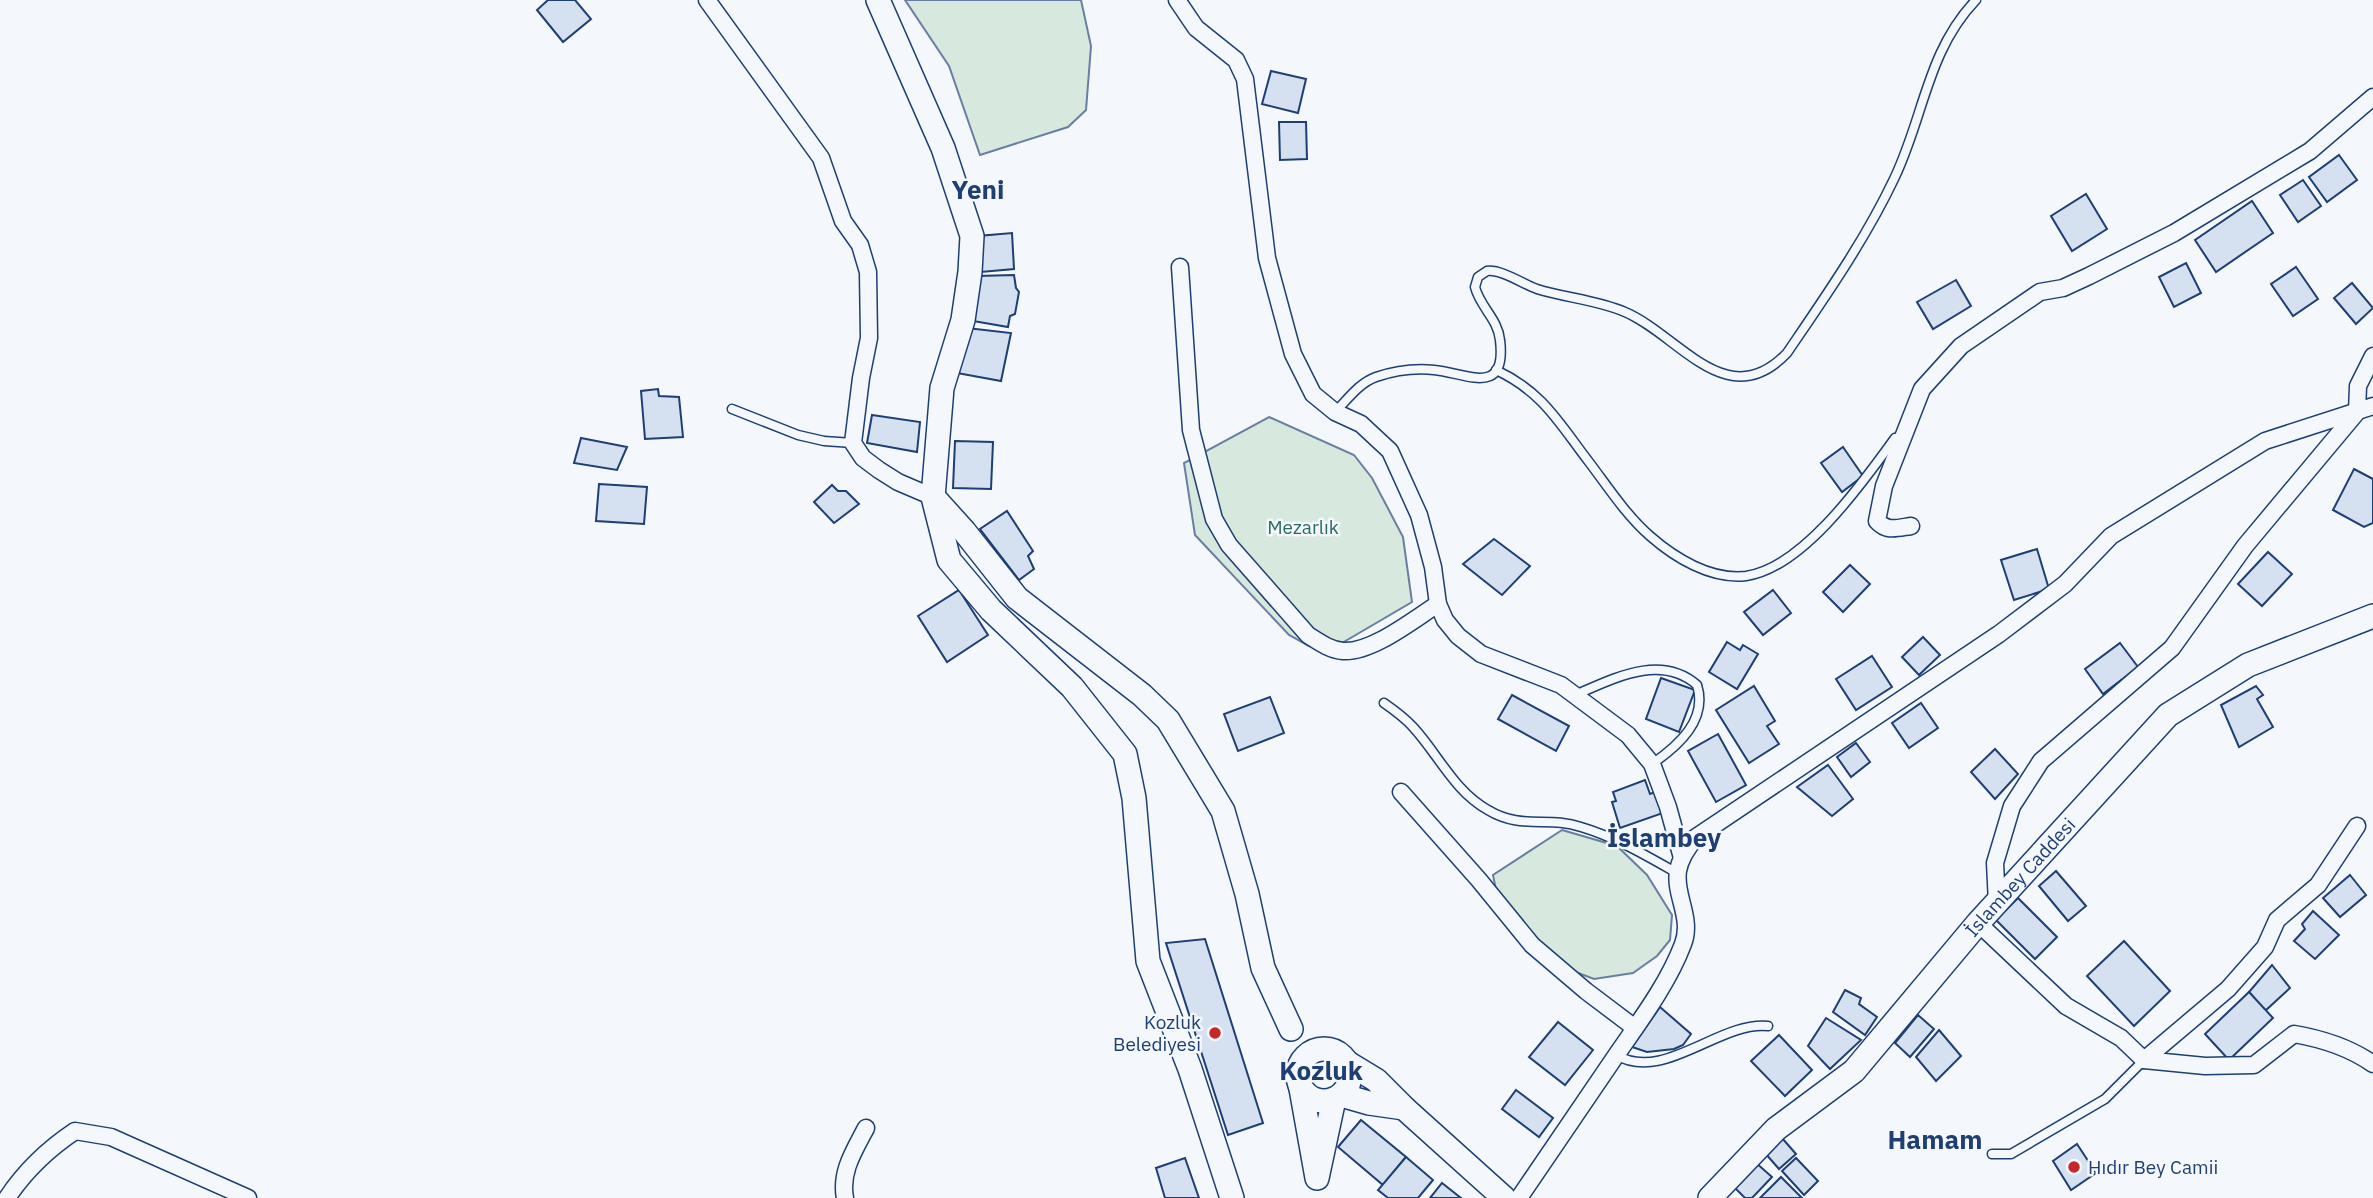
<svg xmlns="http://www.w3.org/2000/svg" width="2373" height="1198" font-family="'IBM Plex Sans',sans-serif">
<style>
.green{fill:#d7e8df;stroke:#687fa3;stroke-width:2}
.building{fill:#d5e0f0;stroke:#1d3f73;stroke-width:2}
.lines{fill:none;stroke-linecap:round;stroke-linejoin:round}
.lane-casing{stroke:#1d3f73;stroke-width:11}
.street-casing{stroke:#1d3f73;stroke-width:19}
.secondary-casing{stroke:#1d3f73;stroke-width:26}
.lane{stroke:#f4f7fb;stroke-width:8}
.street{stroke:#f4f7fb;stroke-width:16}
.secondary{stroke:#f4f7fb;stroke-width:23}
.poi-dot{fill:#c62828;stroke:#f4f7fb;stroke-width:2.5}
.labels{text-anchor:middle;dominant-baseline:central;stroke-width:5;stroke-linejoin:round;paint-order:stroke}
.park-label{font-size:19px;fill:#2c6c60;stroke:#f4f7fb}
.street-label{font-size:19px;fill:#1d3f73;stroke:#f4f7fb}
.poi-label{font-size:19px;fill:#1d3f73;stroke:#f4f7fb;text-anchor:end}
.district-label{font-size:26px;font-weight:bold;fill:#1d3f73;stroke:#f4f7fb}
</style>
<rect width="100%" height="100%" fill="#f4f7fb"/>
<g class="green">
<path d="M 905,0 L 1081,0 L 1091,46 L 1086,110 L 1068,127 L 980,155 L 949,66 Z"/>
<path d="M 1269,417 L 1354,455 L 1372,478 L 1403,537 L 1412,602 L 1330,650 L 1309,646 L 1289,635 L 1195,535 L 1184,463 Z"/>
<path d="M 1562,830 L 1617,846 L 1647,875 L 1672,915 L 1670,940 L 1657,956 L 1633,973 L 1594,979 L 1573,971 L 1543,950 L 1497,895 L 1493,875 Z"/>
</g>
<g class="building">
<path d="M 548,0 L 575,0 L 591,19 L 563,42 L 537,10 Z"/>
<path d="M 1271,71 L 1306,79 L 1298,113 L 1262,104 Z"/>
<path d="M 1279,122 L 1306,122 L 1307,159 L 1280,160 Z"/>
<path d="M 2339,155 L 2357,180 L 2327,202 L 2309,177 Z"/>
<path d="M 2303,180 L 2321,206 L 2298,222 L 2280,195 Z"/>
<path d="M 2086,194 L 2107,229 L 2072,251 L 2051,216 Z"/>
<path d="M 2252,201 L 2273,233 L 2216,272 L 2195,240 Z"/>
<path d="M 1012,233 L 1014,269 L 981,272 L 978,236 Z"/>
<path d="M 2186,263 L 2201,293 L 2174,307 L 2159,277 Z"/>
<path d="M 2296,267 L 2318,299 L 2293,316 L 2271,284 Z"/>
<path d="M 1014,275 L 1016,288 L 1019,292 L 1015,314 L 1010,316 L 1008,327 L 973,321 L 978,276 Z"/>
<path d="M 1956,280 L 1971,306 L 1933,329 L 1917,302 Z"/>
<path d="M 2352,283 L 2373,308 L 2356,324 L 2334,298 Z"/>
<path d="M 967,328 L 1011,333 L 1001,381 L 957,373 Z"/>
<path d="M 658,389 L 659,396 L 679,397 L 683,437 L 645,439 L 641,391 Z"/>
<path d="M 872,415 L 920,422 L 917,452 L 867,443 Z"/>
<path d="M 581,438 L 627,447 L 617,470 L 574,463 Z"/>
<path d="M 955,441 L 993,442 L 991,489 L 953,488 Z"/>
<path d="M 1843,447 L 1863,476 L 1842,492 L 1821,463 Z"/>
<path d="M 2354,469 L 2373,479 L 2373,523 L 2364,527 L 2333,510 Z"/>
<path d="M 599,484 L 647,487 L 644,524 L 596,521 Z"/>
<path d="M 832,485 L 838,491 L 846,491 L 859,504 L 834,523 L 814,502 Z"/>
<path d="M 1007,511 L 1033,551 L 1028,556 L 1034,569 L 1019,580 L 980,529 Z"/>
<path d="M 1494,539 L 1530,566 L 1502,595 L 1463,564 Z"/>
<path d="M 2037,549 L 2049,589 L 2014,600 L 2001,560 Z"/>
<path d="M 2268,552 L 2292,574 L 2262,606 L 2238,584 Z"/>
<path d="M 1850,565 L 1870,584 L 1843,612 L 1823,592 Z"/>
<path d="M 959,590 L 988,635 L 947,662 L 918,616 Z"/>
<path d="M 1773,590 L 1791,613 L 1763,635 L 1744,612 Z"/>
<path d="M 1923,637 L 1940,655 L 1919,675 L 1902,657 Z"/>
<path d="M 1727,642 L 1740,650 L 1743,645 L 1758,654 L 1737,689 L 1709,672 Z"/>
<path d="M 2120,643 L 2138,667 L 2103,694 L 2085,669 Z"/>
<path d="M 1872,656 L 1892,687 L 1856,710 L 1836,679 Z"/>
<path d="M 1661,678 L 1695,690 L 1679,732 L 1646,719 Z"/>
<path d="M 1754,686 L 1775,721 L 1767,726 L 1779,744 L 1749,763 L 1716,710 Z"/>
<path d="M 2256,686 L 2263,695 L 2257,699 L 2273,727 L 2239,747 L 2221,705 Z"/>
<path d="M 1512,695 L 1569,726 L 1556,751 L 1498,719 Z"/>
<path d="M 1270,697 L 1284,733 L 1238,751 L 1224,714 Z"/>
<path d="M 1921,703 L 1938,728 L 1909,748 L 1892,723 Z"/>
<path d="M 1718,734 L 1746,785 L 1716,802 L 1688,751 Z"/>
<path d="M 1856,743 L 1870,762 L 1851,777 L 1837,757 Z"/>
<path d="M 1995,749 L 2018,774 L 1995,799 L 1971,772 Z"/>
<path d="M 1828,765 L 1853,799 L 1832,816 L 1797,787 Z"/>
<path d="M 1645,780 L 1650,794 L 1655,792 L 1663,813 L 1620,828 L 1612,802 L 1616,801 L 1613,792 Z"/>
<path d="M 2056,871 L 2086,906 L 2068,921 L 2039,886 Z"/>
<path d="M 2350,875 L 2366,895 L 2340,917 L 2323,898 Z"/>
<path d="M 2018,898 L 2057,937 L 2035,959 L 1996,920 Z"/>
<path d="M 2313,911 L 2339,935 L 2315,959 L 2294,941 L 2305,929 L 2302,924 Z"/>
<path d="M 1205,939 L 1263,1123 L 1228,1135 L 1166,943 Z"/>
<path d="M 2124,941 L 2170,991 L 2134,1026 L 2087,976 Z"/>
<path d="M 2272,965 L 2290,988 L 2265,1011 L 2249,992 Z"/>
<path d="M 1845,990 L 1861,998 L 1859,1004 L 1877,1017 L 1865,1035 L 1833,1012 Z"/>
<path d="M 2249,992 L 2273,1018 L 2229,1060 L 2205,1034 Z"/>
<path d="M 1660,1007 L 1691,1034 L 1683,1045 L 1674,1049 L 1647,1052 L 1632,1047 Z"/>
<path d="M 1918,1015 L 1934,1029 L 1910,1057 L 1895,1043 Z"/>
<path d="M 1826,1018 L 1861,1040 L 1830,1069 L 1808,1046 Z"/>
<path d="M 1558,1022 L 1593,1050 L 1565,1085 L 1529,1057 Z"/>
<path d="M 1939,1030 L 1961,1056 L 1936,1081 L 1916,1057 Z"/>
<path d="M 1779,1035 L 1812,1070 L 1785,1096 L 1751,1061 Z"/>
<path d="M 1516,1090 L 1553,1118 L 1539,1137 L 1502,1109 Z"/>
<path d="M 1361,1120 L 1406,1157 L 1383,1185 L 1338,1147 Z"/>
<path d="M 1782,1138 L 1796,1154 L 1779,1169 L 1765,1153 Z"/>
<path d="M 2077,1144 L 2096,1173 L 2071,1190 L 2053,1161 Z"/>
<path d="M 1406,1157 L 1433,1180 L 1418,1198 L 1388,1198 L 1378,1190 Z"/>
<path d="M 1185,1158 L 1199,1198 L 1165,1198 L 1156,1168 Z"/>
<path d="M 1796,1158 L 1818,1181 L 1804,1195 L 1782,1171 Z"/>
<path d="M 1755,1162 L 1772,1177 L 1752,1198 L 1745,1198 L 1733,1186 Z"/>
<path d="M 1781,1177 L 1802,1198 L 1760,1198 Z"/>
<path d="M 1442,1183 L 1461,1198 L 1430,1198 Z"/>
</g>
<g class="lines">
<g class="lane-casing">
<g id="lane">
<path d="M 1496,370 C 1543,392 1559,423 1589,462 C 1608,487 1626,515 1650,536 C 1675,558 1711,580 1746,576 C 1803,568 1863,482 1895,438 L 1902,437"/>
<path d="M 732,409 L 798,435 L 824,441 L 853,443"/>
<path d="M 1335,412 C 1348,399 1359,383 1376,377 C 1394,371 1415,368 1434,370 C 1466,373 1507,398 1500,340 C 1498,319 1480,307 1475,287 L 1478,277 L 1487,271 C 1501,269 1523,284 1537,289 C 1566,298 1597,300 1625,312 C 1679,335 1727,416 1787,353 C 1825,297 1865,240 1894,179 C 1924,117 1927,51 1976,0"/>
<path d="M 1575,695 C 1613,679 1660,653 1697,685 C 1708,720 1678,746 1652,764"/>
<path d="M 1384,703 C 1394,710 1405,718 1413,727 C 1438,754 1454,791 1488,810 C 1521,830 1548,816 1581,827 C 1615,837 1647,856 1677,873"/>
<path d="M 1616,1055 C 1664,1083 1719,1021 1768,1026"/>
<path d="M 1992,1154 L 2011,1154 L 2105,1099 L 2144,1060"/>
</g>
</g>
<g class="street-casing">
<g id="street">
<path d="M 707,0 L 821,158 L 843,221 L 860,245 L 868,272 L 869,338 L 861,378 L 853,443 L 863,458 L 879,470 L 898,482 L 933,497"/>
<path d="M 1177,0 L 1196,28 L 1236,60 L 1245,79 L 1267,258 L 1293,354 L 1313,394 L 1335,412 L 1361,424 L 1390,451 L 1419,515 L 1433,567 L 1438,604 L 1445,620 L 1458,636 L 1481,654 L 1561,685 L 1628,735 L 1652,764 L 1668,807 L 1682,858"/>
<path d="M 1180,267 L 1191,430 L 1214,519 L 1229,545 L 1308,635 C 1319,642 1330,650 1343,651 C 1372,653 1414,619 1438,604"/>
<path d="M 1911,526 C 1897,528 1887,532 1877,521 L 1884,486 L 1922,389 L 1961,346 L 2040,292 L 2063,288 L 2089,276 L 2174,233 L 2310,151 L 2373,97"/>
<path d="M 1401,792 L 1479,880 L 1532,945 L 1586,991 L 1635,1028"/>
<path d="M 1997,903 L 1995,863 L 2012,806 L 2041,761 L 2172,648 L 2245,546 L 2357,412 L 2358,386 L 2373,356"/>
<path d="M 1978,923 L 2066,1006 L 2121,1038 L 2144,1060 L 2228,989 L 2265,947 L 2277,920 L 2318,885 L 2357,826"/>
<path d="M 2144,1060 L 2205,1066 L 2254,1065 L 2294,1034 C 2323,1039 2349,1047 2373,1064"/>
<path d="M 7,1198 C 25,1171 48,1149 75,1131 L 111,1137 L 248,1198"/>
<path d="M 845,1198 C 840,1172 854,1151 866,1128"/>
<path d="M 1519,1198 C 1551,1151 1583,1104 1615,1057 C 1639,1022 1668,984 1683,944 C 1693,918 1674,895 1678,871 C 1680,858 1688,848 1695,838 L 1999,634 L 2065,584 L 2111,536 L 2265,441 L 2373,406"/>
</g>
</g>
<g class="secondary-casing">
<g id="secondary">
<path d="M 878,0 L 943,148 L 972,236 L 970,272 L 963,320 L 942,388 L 933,497 L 949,560 L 991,610 L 1072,687 L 1125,754 L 1134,798 L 1148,961 L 1190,1069 L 1232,1198"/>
<path d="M 936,500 L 964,531 L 1017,598 L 1142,695 L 1168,720 L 1223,811 L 1247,894 L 1263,968 L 1291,1029"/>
<circle cx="1324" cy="1075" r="26"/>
<path d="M 1300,1083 L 1317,1178 L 1334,1099"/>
<path d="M 1341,1095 L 1369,1103 L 1404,1108 L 1376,1080 L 1348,1063"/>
<path d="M 1404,1108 L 1504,1198"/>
<path id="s1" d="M 1710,1198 L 1776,1129 L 1854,1071 L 1978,923 L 2168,715 L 2248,665 L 2373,616"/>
</g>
</g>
<use href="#lane" class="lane"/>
<use href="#street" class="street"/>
<use href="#secondary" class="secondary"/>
</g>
<g class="poi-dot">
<circle cx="1215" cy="1033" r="7"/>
<circle cx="2074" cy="1167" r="7"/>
</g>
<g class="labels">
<g class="park-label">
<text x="1303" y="527">Mezarlık</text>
</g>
<g class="street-label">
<text stroke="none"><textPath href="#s1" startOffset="448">İslambey Caddesi</textPath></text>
</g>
<g class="poi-label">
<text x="1201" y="1022">Kozluk<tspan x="1201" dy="22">Belediyesi</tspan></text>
<text x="2088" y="1167" text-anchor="start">Hıdır Bey Camii</text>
</g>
<g class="district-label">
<text x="978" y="189">Yeni</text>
<text x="1664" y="837">İslambey</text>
<text x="1321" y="1070">Kozluk</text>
<text x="1935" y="1139">Hamam</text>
</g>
</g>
</svg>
